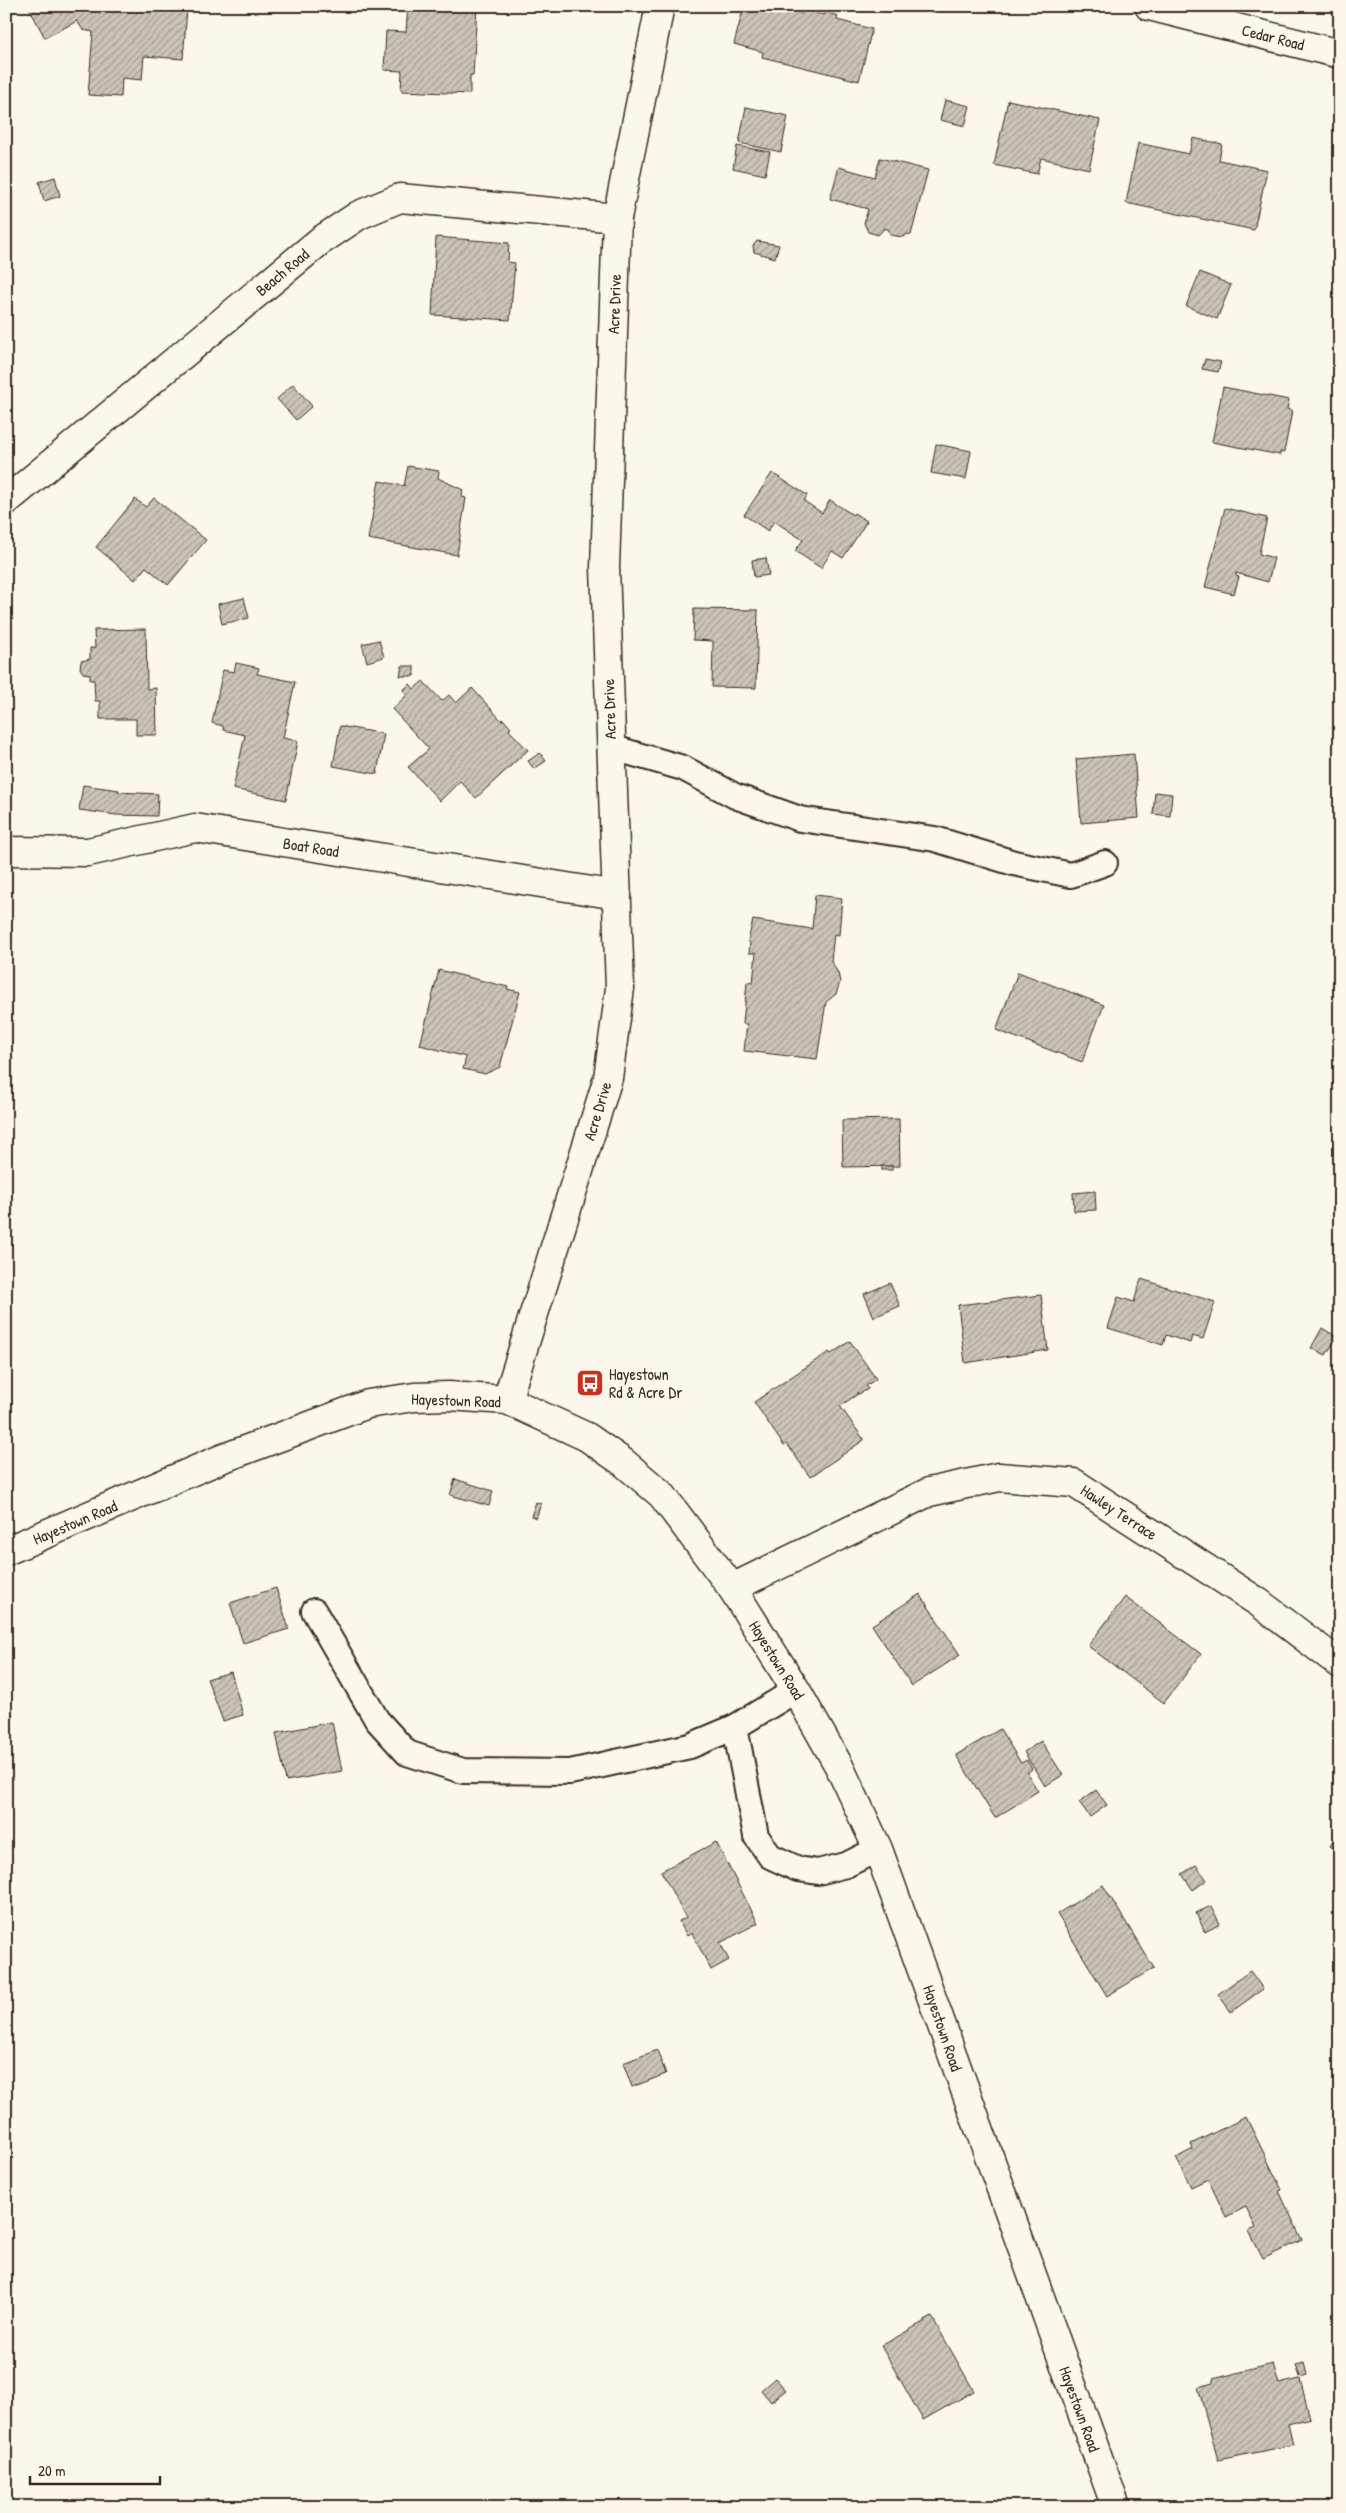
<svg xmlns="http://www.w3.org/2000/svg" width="1346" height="2513" font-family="'Patrick Hand',sans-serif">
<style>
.building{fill:url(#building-hatch);stroke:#3b2a1e}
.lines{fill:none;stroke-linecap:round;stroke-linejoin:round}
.lane-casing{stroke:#3b2a1e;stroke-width:28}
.street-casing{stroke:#3b2a1e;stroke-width:31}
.secondary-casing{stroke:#3b2a1e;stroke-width:31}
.lane{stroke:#fbf7ec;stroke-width:24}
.street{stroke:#fbf7ec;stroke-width:28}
.secondary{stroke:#fbf7ec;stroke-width:28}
.labels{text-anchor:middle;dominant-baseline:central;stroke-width:4;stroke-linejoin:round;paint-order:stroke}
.street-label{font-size:16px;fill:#3b2a1e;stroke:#fbf7ec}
.poi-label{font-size:16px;fill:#3b2a1e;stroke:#fbf7ec;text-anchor:start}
</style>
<defs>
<pattern id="building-hatch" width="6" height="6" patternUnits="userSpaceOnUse" patternTransform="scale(1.25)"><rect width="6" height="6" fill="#ccc4b9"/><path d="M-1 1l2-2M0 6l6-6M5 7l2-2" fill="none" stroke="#a79f96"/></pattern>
</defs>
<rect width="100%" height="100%" fill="#fbf7ec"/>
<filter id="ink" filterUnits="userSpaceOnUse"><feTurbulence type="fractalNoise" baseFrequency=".02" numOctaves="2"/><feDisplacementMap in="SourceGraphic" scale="10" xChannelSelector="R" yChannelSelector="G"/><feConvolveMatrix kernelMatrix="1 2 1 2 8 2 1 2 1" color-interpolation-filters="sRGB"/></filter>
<g filter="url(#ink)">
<g class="building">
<path d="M 28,6 L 149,6 L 187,9 L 183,59 L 144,56 L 142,80 L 122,78 L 121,97 L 88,95 L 93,32 L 83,30 L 77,21 L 45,38 Z"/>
<path d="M 408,6 L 477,6 L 473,75 L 470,75 L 470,94 L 401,91 L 402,71 L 384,70 L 386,31 L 406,32 Z"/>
<path d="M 744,6 L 775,6 L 802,14 L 803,10 L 824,15 L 825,12 L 838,16 L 837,20 L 872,29 L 859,81 L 762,57 L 763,52 L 734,44 Z"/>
<path d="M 945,100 L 970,106 L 965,126 L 940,120 Z"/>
<path d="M 1008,100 L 1100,120 L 1089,169 L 1041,158 L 1037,174 L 994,165 Z"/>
<path d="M 746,107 L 788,116 L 781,152 L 739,143 Z"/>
<path d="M 1193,138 L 1222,144 L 1219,160 L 1267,170 L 1254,230 L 1126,203 L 1138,143 L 1189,154 Z"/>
<path d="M 737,146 L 770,152 L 765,175 L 733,168 Z"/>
<path d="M 880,158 L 928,170 L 911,235 L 907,234 L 903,237 L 890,235 L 889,230 L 885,228 L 878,235 L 868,232 L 864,223 L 868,209 L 830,199 L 839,167 L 875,177 Z"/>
<path d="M 55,177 L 60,196 L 44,201 L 39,182 Z"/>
<path d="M 436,237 L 509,243 L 508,262 L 515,263 L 510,320 L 432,315 Z"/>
<path d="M 757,241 L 779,245 L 775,258 L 754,252 L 753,246 Z"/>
<path d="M 1200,272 L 1231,285 L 1217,319 L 1186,306 Z"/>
<path d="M 1205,359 L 1221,362 L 1218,372 L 1202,369 Z"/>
<path d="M 293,384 L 312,406 L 296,420 L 277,399 Z"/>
<path d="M 1223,387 L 1289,400 L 1287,409 L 1292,411 L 1284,453 L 1280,452 L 1280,455 L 1212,442 Z"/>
<path d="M 936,444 L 971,451 L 966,479 L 931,473 Z"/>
<path d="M 408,466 L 439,471 L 438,478 L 463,490 L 462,497 L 466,498 L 457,555 L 368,539 L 379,481 L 404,486 Z"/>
<path d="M 772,473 L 807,495 L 804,501 L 822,513 L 830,500 L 853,515 L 854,513 L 867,521 L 843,558 L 832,551 L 821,568 L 795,551 L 803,540 L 774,521 L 768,531 L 744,515 Z"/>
<path d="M 154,498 L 206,540 L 168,585 L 146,567 L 135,580 L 96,547 L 135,499 L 146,507 Z"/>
<path d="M 1225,508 L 1267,518 L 1259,554 L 1274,558 L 1268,582 L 1236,573 L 1236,576 L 1239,577 L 1234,594 L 1205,587 Z"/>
<path d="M 766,558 L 769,575 L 754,577 L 752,560 Z"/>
<path d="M 244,598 L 249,618 L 222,624 L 218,604 Z"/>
<path d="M 694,609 L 758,610 L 756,688 L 712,687 L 713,641 L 693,640 Z"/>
<path d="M 146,629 L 147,689 L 156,688 L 157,735 L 136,735 L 136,719 L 100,719 L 100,701 L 95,701 L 94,680 L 90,680 L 90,674 L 83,673 L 80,668 L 81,661 L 90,659 L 90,648 L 95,648 L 94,630 Z"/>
<path d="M 379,640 L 384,657 L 367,662 L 362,644 Z"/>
<path d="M 236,663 L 259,668 L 257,674 L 295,682 L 283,738 L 298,741 L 286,800 L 233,789 L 245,735 L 223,730 L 223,726 L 212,723 L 223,670 L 234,672 Z"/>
<path d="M 402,666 L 414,666 L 414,676 L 400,676 Z"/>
<path d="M 423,681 L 442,701 L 449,695 L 456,703 L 472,688 L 502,721 L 503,719 L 511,728 L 509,730 L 528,750 L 476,798 L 460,781 L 440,801 L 408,767 L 429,749 L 392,709 L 407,695 L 403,690 L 410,684 L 414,689 Z"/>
<path d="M 340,726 L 384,734 L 377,774 L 333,766 Z"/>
<path d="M 540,753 L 546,761 L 534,769 L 528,761 Z"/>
<path d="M 1134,754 L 1139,818 L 1081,823 L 1076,759 Z"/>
<path d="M 83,785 L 119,790 L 118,792 L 158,794 L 157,816 L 116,815 L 79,810 Z"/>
<path d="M 1155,792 L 1172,794 L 1170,816 L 1153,814 Z"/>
<path d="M 815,895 L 842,898 L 839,935 L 834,934 L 831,961 L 838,973 L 840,982 L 836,994 L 826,1002 L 817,1059 L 744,1051 L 747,1024 L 743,1024 L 747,982 L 753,983 L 756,953 L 749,953 L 750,943 L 748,941 L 753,920 L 812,929 Z"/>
<path d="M 439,970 L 508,987 L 507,989 L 520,992 L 500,1067 L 485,1074 L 463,1069 L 466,1057 L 420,1045 Z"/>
<path d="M 1018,972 L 1104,1005 L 1082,1062 L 996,1030 Z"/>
<path d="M 899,1119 L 900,1166 L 843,1167 L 842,1120 Z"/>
<rect x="882" y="1166" width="10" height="4"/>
<path d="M 1095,1191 L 1096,1210 L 1074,1211 L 1073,1193 Z"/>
<path d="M 1141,1279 L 1215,1302 L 1203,1339 L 1192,1336 L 1190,1343 L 1166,1335 L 1163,1345 L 1108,1328 L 1118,1297 L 1134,1302 Z"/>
<path d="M 890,1283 L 900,1306 L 874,1317 L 864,1294 Z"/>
<path d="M 1041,1295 L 1048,1350 L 965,1363 L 958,1305 Z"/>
<path d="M 1322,1328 L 1337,1337 L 1326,1355 L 1311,1348 Z"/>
<path d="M 850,1341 L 876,1379 L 866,1386 L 868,1389 L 859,1394 L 856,1392 L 858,1394 L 840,1406 L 864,1440 L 810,1477 L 787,1444 L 784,1446 L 754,1402 L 809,1365 L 829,1352 L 831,1354 Z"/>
<path d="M 455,1479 L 493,1491 L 489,1506 L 450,1495 Z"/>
<path d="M 536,1502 L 541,1504 L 536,1518 L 531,1516 Z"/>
<path d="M 276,1588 L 289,1629 L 243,1643 L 230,1603 Z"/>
<path d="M 920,1594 L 960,1655 L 912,1686 L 872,1625 Z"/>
<path d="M 1125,1597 L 1201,1654 L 1164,1703 L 1088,1646 Z"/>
<path d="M 231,1672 L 243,1715 L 223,1721 L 207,1679 Z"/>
<path d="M 332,1722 L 342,1771 L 286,1781 L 276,1733 Z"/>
<path d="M 1000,1729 L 1021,1763 L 1027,1760 L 1032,1769 L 1027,1773 L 1038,1791 L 995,1818 L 956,1755 Z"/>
<path d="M 1041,1741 L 1063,1775 L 1045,1786 L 1024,1752 Z"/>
<path d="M 1096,1790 L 1107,1805 L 1090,1817 L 1079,1802 Z"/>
<path d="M 1340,1832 L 1340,1853 L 1330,1846 Z"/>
<path d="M 716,1842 L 758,1923 L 720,1943 L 729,1960 L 711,1970 L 692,1933 L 687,1936 L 679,1921 L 686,1918 L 661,1871 Z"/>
<path d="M 1196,1865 L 1207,1880 L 1193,1890 L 1182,1874 Z"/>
<path d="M 1103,1885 L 1154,1968 L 1107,1996 L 1057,1914 Z"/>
<path d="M 1211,1906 L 1220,1924 L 1205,1932 L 1196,1913 Z"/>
<path d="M 1250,1971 L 1263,1989 L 1231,2012 L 1218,1994 Z"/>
<path d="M 657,2050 L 666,2074 L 632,2087 L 623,2063 Z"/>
<path d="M 1246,2117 L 1282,2190 L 1279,2191 L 1302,2240 L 1263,2259 L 1249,2231 L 1256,2228 L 1246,2207 L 1226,2217 L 1208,2179 L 1191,2187 L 1176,2158 L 1193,2149 L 1191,2144 Z"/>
<path d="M 932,2317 L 974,2391 L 923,2420 L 881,2346 Z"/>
<path d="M 1304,2363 L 1307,2375 L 1300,2377 L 1296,2365 Z"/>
<path d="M 1273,2364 L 1279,2384 L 1300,2379 L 1310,2418 L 1288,2424 L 1293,2445 L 1218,2460 L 1198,2387 L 1213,2383 L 1213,2379 Z"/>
<path d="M 775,2378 L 786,2390 L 771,2402 L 761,2390 Z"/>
</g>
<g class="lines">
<g class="lane-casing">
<g id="lane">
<path d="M 610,747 L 683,768 L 735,796 L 800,819 L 935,839 L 1014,863 L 1071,875 L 1105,863"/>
<path d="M 314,1611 L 377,1720 L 407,1753 L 463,1771 L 570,1772 L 690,1746 L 735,1727 L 796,1690"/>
<path d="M 735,1727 L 756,1836 L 770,1856 L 798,1869 L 818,1872 L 846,1865 L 878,1849"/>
</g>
</g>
<g class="street-casing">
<g id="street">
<path d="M 1149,6 L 1340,54"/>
<path d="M 6,501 L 320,241 L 359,215 L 400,198 L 617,218"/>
<path d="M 6,851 L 88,852 L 195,828 L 617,895"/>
<path d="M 507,1400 L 608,1078 L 620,988 L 605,567 L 617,218 L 660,6"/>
<path d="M 732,1588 L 929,1492 L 999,1477 L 1074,1483 L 1258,1602 L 1340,1664"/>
</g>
</g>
<g class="secondary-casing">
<path id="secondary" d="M 6,1551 L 221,1459 L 368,1404 L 414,1397 L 449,1396 L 507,1400 L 587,1437 L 623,1462 L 662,1495 L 732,1588 L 796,1690 L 839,1766 L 878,1849 L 1116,2507"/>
</g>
<use href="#lane" class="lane"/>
<use href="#street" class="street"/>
<use href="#secondary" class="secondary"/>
</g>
</g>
<defs>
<g id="bus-square" transform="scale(1.4375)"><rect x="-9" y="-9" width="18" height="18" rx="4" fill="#c8321e" stroke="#fbf7ec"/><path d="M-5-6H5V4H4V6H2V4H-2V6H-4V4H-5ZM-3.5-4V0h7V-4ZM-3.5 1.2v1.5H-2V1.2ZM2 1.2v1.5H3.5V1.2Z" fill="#fff"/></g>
</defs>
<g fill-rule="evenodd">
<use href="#bus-square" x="590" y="1383"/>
</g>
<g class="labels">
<g class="street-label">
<text transform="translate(1273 37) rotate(14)">Cedar Road</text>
<text transform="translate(282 272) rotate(-40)">Beach Road</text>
<text transform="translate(614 304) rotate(-88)">Acre Drive</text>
<text transform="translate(609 709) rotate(-92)">Acre Drive</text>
<text transform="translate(311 847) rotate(9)">Boat Road</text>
<text transform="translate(597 1111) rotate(-73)">Acre Drive</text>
<text transform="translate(456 1400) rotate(2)">Hayestown Road</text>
<text transform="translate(1119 1512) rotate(33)">Hawley Terrace</text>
<text transform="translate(75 1522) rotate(-23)">Hayestown Road</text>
<text transform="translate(777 1660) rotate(58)">Hayestown Road</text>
<text transform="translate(943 2028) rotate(71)">Hayestown Road</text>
<text transform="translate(1080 2409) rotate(70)">Hayestown Road</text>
</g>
<g class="poi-label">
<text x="609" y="1374">Hayestown<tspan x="609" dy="18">Rd &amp; Acre Dr</tspan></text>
</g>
</g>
<rect width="1346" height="2513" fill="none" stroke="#fbf7ec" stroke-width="25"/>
<rect x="12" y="12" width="1321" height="2488" fill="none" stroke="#3b2a1e" stroke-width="2" filter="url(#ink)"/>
<path d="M30 2476v8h130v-8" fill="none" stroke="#3b2a1e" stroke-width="2.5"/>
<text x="38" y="2476" font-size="15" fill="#3b2a1e" stroke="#fbf7ec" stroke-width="4" paint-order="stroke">20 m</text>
</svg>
